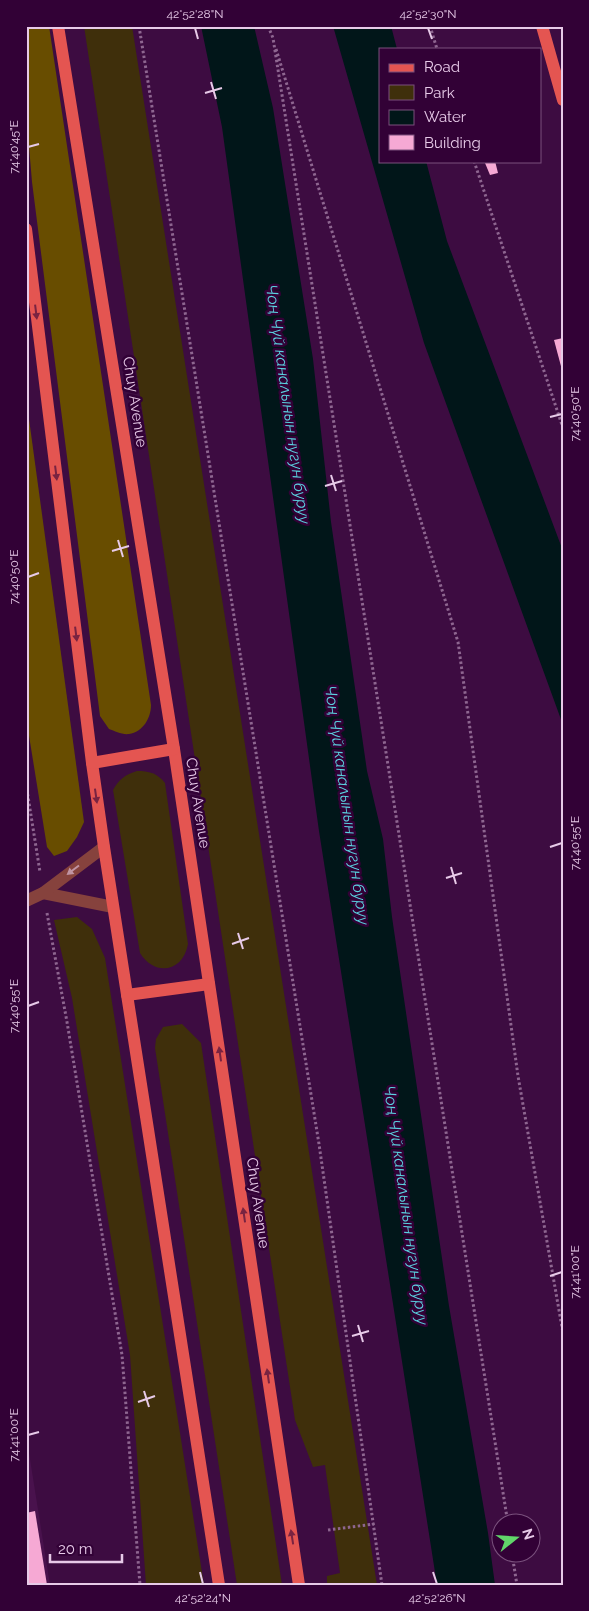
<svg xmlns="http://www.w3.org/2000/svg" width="589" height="1611" font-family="Raleway,sans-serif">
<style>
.built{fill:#49124d}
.green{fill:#3f2f0b}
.forest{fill:#684d00}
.water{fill:#011619}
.building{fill:#f6a9d4}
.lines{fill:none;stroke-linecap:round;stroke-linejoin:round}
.path{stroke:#8e6690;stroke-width:3;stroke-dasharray:2.5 2.5;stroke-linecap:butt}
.minor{stroke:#86423d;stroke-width:12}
.major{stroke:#e45551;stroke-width:12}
.oneway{fill:#792341}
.oneway2{fill:#c094a4}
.ticks{fill:none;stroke:#e7cae8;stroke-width:2}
.labels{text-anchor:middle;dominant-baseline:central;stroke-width:5;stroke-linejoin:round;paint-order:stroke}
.street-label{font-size:15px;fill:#e7cae8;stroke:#320136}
.water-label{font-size:16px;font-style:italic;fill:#5bd3e0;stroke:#320136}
.neatline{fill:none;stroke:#e7cae8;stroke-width:2}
.ticks-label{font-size:12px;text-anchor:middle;fill:#e7cae8}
</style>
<rect width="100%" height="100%" fill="#3d0c41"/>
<path class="built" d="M 26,1434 L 50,1585 L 26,1585 Z"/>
<g class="green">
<path d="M 84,26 L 132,26 L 377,1585 L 327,1585 L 327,1576 L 340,1573 L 325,1465 L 313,1467 L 295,1420 Z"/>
<path d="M 137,771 C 149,771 157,773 165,783 L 188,944 C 183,972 155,977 140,953 L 113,790 C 119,779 125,775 137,771 Z"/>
<path d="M 77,917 L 92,929 L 105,958 L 204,1585 L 146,1585 L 130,1355 L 72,998 L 54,920 Z"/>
<path d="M 182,1024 L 201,1043 L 282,1585 L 237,1585 L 155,1048 L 156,1039 L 163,1027 Z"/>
</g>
<g class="forest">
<path d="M 26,26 L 49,26 L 151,705 C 151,718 143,732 129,734 C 122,735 115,731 109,729 L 100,716 L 32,182 L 26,111 Z"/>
<path d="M 26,397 L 84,822 L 77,837 L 67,851 L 54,856 L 47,847 L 26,717 Z"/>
</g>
<g class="water">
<path d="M 201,26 L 254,26 L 273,108 L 313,359 L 331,522 L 367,771 L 383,839 L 392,917 L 449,1306 L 488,1533 L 495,1585 L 437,1585 L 319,831 L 222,127 Z"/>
<path d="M 333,26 L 391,26 L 397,49 L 380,49 L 380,161 L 426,161 L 447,241 L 563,551 L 563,725 L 424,343 Z"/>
</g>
<g class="building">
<path d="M 491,161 L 495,161 L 498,173 L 490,175 L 485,163 Z"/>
<path d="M 563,338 L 563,370 L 562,370 L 554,340 Z"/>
<path d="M 35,1511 L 47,1585 L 26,1585 L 26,1513 Z"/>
</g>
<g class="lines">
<g class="path">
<path d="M 139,26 L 319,1144 L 382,1585"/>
<path d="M 268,26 L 273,38 L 508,1524"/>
<path d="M 430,26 L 437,49"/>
<path d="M 276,49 L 458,642 L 518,1076 L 563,1333"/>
<path d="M 474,161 L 563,428"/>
<path d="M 26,784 L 40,872"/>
<path d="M 47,913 L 67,1022 L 122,1355 L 140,1585"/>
<path d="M 328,1530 L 374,1524"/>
<path d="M 512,1554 L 517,1585"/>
</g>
<g class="minor">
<path d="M 43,893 L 113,907"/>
<path d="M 26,901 L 43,893 L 104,847"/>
</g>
<g class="major">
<path d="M 58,26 L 174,749 L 299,1585"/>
<path d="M 542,26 L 563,100"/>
<path d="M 26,229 L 92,763 L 104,847 L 219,1585"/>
<path d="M 92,763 L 174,749"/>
<path d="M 127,995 L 209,984"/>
</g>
</g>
<defs><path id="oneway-solid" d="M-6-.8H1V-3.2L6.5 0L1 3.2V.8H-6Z" transform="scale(1.25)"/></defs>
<g class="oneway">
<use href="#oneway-solid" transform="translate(36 312) rotate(83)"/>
<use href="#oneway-solid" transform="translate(56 473) rotate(83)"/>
<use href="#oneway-solid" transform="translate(76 634) rotate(83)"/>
<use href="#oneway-solid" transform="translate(96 796) rotate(82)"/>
<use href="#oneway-solid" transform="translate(220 1054) rotate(-98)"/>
<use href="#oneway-solid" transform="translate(244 1215) rotate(-98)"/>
<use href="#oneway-solid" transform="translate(268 1376) rotate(-98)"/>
<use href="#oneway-solid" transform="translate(292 1537) rotate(-99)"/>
</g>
<use class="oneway2" href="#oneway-solid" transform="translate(73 870) rotate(143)"/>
<path class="ticks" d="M 195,28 L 198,39M 428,28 L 432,39M 211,82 L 216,99M 205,93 L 222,88M 28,147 L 39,144M 550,417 L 562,414M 331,475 L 336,491M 325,486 L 342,481M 118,540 L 123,557M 112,551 L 129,546M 28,577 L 39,573M 550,847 L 562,843M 451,867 L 456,884M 446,878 L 462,873M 238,933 L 243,949M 232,944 L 249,938M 28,1006 L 39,1002M 550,1276 L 562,1272M 358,1325 L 363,1342M 352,1336 L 369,1331M 144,1391 L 149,1407M 138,1402 L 155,1396M 28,1435 L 39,1432M 200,1572 L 203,1584M 433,1572 L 437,1584"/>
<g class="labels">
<g class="street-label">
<text transform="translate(135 402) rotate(81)">Chuy Avenue</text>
<text transform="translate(198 803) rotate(81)">Chuy Avenue</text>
<text transform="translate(258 1203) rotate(82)">Chuy Avenue</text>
</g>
<g class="water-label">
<text transform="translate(288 404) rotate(82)">Чоң Чүй каналынын нугун буруу</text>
<text transform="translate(347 805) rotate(82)">Чоң Чүй каналынын нугун буруу</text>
<text transform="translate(406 1205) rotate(82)">Чоң Чүй каналынын нугун буруу</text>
</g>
</g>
<rect width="589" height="1611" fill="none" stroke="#320136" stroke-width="55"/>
<rect x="379" y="48" width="162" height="115" fill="#320136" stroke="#7a517d"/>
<rect x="389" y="64" width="25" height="8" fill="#e45551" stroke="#7a517d"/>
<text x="424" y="72" font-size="15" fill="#e7cae8">Road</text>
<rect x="389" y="85" width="25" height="15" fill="#3f2f0b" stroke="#7a517d"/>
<text x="424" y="98" font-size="15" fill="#e7cae8">Park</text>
<rect x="389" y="110" width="25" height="15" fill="#011619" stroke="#7a517d"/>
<text x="424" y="122" font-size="15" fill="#e7cae8">Water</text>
<rect x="389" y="135" width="25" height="15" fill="#f6a9d4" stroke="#7a517d"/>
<text x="424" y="148" font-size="15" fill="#e7cae8">Building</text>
<g transform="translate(516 1538) rotate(73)"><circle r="24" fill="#320136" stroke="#7a517d"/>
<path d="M0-4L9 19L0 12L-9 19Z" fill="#61d56a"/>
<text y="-8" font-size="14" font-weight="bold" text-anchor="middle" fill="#e7cae8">N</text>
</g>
<path d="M50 1554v8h72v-8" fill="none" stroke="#e7cae8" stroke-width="2.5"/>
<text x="58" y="1554" font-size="15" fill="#e7cae8" stroke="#320136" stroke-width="4" paint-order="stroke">20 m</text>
<rect x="28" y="28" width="534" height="1556" class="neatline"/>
<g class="ticks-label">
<text x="195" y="18">42°52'28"N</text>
<text x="428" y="18">42°52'30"N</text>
<text transform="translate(14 147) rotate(-90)" y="4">74°40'45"E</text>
<text transform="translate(575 414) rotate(-90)" y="4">74°40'50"E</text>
<text transform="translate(14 577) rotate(-90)" y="4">74°40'50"E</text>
<text transform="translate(575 843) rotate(-90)" y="4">74°40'55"E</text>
<text transform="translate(14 1006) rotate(-90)" y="4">74°40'55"E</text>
<text transform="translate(575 1272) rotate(-90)" y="4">74°41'00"E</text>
<text transform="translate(14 1435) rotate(-90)" y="4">74°41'00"E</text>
<text x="203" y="1602">42°52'24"N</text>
<text x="437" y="1602">42°52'26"N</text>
</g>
</svg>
